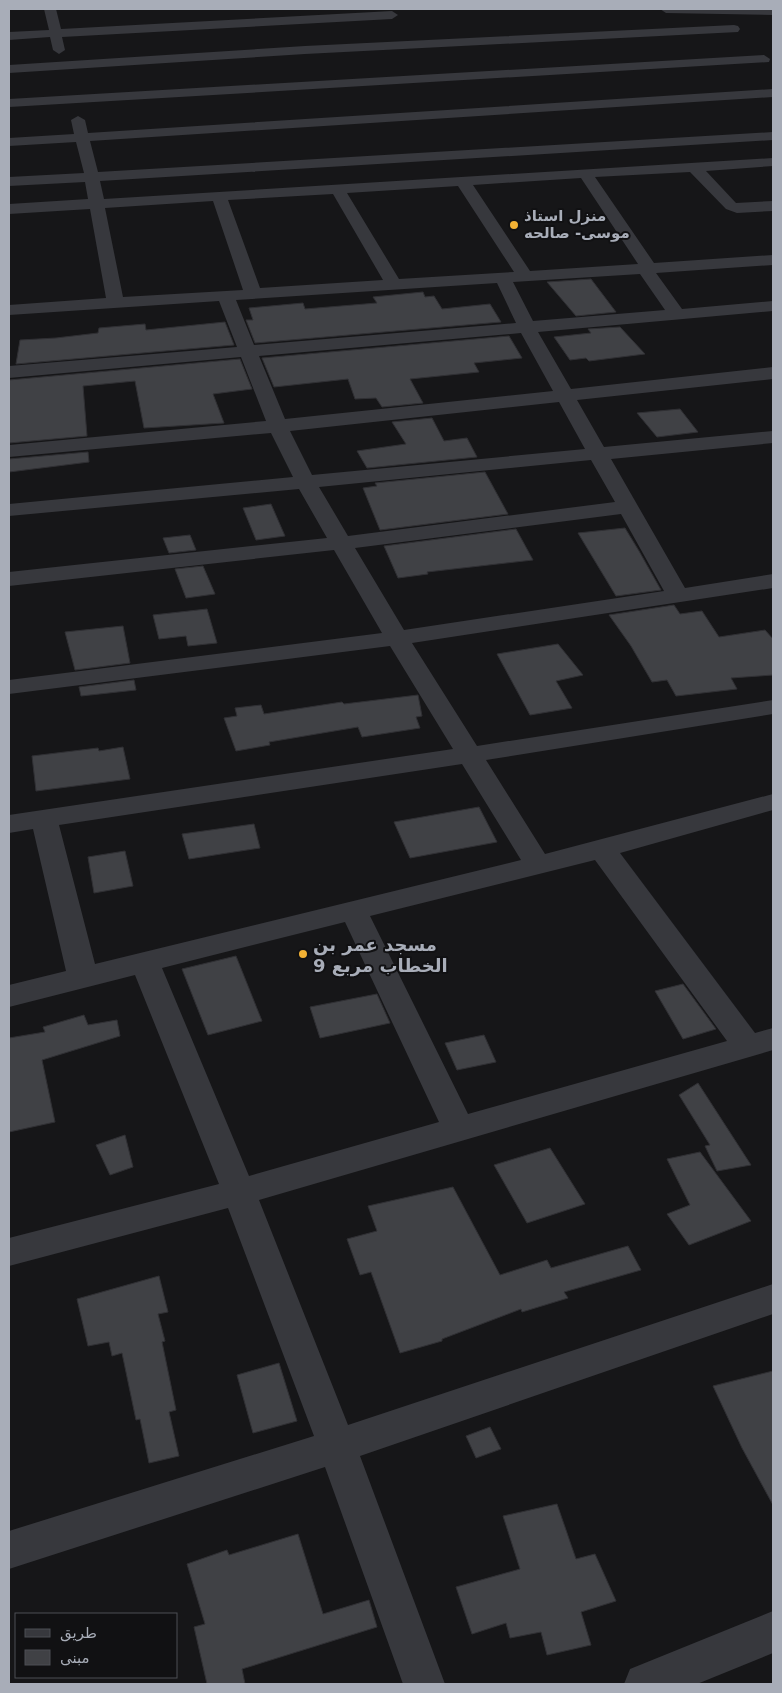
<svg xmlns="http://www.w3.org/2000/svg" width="782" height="1693" font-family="'DejaVu Sans',Cairo,sans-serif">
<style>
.building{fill:#404145;stroke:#303034}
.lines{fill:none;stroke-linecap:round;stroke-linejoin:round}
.street{fill:#37383d;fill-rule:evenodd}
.poi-dot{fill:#f2b134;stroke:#111113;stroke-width:2}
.labels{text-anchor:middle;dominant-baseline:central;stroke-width:4;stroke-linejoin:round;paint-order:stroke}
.far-poi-label{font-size:15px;font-weight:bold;fill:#a8adb8;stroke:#111113;text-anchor:start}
.poi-label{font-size:18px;font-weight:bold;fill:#a8adb8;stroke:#111113;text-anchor:start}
</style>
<rect width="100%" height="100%" fill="#161618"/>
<g class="building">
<path d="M 591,279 L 616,312 L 576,316 L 547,282 Z"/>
<path d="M 423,292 L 425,297 L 434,296 L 442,309 L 490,304 L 501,322 L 255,343 L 246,320 L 253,320 L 249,308 L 303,303 L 305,309 L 377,303 L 373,297 Z"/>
<path d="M 225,322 L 234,345 L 16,364 L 20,340 L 56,338 L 98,333 L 99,328 L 145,324 L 146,330 Z"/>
<path d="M 620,327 L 645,354 L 589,361 L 586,358 L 570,360 L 554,337 L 591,333 L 588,329 Z"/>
<path d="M 509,336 L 522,358 L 474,363 L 479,372 L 410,379 L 423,403 L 382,407 L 376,398 L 355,399 L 348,379 L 274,387 L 262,358 Z"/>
<path d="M 240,359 L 252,389 L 213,394 L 224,423 L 144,428 L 135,381 L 83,386 L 87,436 L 9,443 L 9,380 Z"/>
<path d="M 680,409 L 698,432 L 657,437 L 637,413 Z"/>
<path d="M 432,418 L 444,441 L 467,438 L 477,457 L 367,468 L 357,451 L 406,444 L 392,422 Z"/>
<path d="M 88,452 L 89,462 L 9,472 L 9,459 Z"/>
<path d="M 485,472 L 508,514 L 380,530 L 363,488 L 377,486 L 375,483 Z"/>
<path d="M 271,504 L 285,536 L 256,540 L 243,508 Z"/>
<path d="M 625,528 L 639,551 L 661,590 L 616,596 L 578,533 Z"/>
<path d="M 516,529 L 533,560 L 427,572 L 428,574 L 398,578 L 384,546 Z"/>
<path d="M 190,535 L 196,550 L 169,553 L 163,538 Z"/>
<path d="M 203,566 L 215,594 L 186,598 L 175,569 Z"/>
<path d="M 674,605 L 680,614 L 702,611 L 719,637 L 765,630 L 773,639 L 773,675 L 731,678 L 737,689 L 676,696 L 667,680 L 652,682 L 631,646 L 609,615 Z"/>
<path d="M 207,609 L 217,643 L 188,646 L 186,636 L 159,639 L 153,615 Z"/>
<path d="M 123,626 L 130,663 L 75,670 L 65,632 Z"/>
<path d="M 558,644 L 583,675 L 556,681 L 572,708 L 530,715 L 497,654 Z"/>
<path d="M 134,680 L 136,690 L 81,696 L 79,687 Z"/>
<path d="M 418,695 L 422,716 L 416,717 L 420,728 L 362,737 L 358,727 L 269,742 L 270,745 L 236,751 L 224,718 L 237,716 L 235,708 L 261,705 L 264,714 L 342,702 L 344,704 Z"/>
<path d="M 123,747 L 130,779 L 36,791 L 32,756 L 98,748 L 99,751 Z"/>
<path d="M 479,807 L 497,842 L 410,858 L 394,822 Z"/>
<path d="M 254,824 L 260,848 L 189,859 L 182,834 Z"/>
<path d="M 125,851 L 133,886 L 94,893 L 88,857 Z"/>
<path d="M 236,956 L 262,1021 L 208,1035 L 182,969 Z"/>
<path d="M 683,984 L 716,1029 L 683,1039 L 655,991 Z"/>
<path d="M 377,994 L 390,1023 L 320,1038 L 310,1007 Z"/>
<path d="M 84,1015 L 88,1025 L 117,1020 L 120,1036 L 42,1060 L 55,1122 L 9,1132 L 9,1038 L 45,1032 L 43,1027 Z"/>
<path d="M 484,1035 L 496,1062 L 457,1070 L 445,1043 Z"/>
<path d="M 698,1083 L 751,1165 L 717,1171 L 705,1146 L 710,1145 L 679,1095 Z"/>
<path d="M 125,1135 L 133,1167 L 110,1175 L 96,1145 Z"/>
<path d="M 550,1148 L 585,1204 L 527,1223 L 494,1165 Z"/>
<path d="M 700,1152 L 751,1221 L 689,1245 L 667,1214 L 690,1205 L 667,1159 Z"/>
<path d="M 453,1187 L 500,1275 L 547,1260 L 551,1268 L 628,1246 L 641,1270 L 564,1292 L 568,1298 L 522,1312 L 521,1309 L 442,1339 L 442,1341 L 400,1353 L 371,1272 L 360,1275 L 347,1239 L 377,1231 L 368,1206 Z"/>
<path d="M 159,1276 L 168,1312 L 158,1314 L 165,1341 L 162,1342 L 176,1410 L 169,1412 L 179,1456 L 149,1463 L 140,1419 L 136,1420 L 122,1353 L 112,1356 L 109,1342 L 88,1346 L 77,1299 Z"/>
<path d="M 279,1363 L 297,1421 L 253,1433 L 237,1375 Z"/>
<path d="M 773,1371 L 773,1505 L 742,1448 L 713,1386 Z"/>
<path d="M 490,1427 L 501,1449 L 476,1458 L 466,1436 Z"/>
<path d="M 557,1504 L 576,1559 L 595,1554 L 616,1601 L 581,1612 L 591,1645 L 547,1655 L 541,1632 L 510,1638 L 506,1623 L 472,1634 L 456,1587 L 520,1569 L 503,1516 Z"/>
<path d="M 298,1534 L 323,1614 L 369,1600 L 377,1627 L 242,1669 L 245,1684 L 207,1684 L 194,1627 L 205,1624 L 187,1564 L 227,1550 L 229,1555 Z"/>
</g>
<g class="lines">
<g class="street">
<path d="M 44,9 L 56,9 L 61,29 L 392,11 L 398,15 L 392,19 L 62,37 L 65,50 L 59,54 L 53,50 L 50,37 L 9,40 L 9,32 L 49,30 Z"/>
<path d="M 660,9 L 773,9 L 773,15 L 666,13 Z"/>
<path d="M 734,25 L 738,26 L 740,29 L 738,32 L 305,54 L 9,73 L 9,65 L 305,46 Z"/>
<path d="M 764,55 L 770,59 L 769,62 L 9,107 L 9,99 Z"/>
<path d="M 773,89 L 773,97 L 90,141 L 98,172 L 773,132 L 773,140 L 100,181 L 104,199 L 773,158 L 773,166 L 706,171 L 736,203 L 773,201 L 773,211 L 737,213 L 726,209 L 690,172 L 595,177 L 654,263 L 773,255 L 773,265 L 656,273 L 682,309 L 773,301 L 773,311 L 538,332 L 571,389 L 773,367 L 773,379 L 577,400 L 604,447 L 773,431 L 773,443 L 611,459 L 685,588 L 773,574 L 773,588 L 412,643 L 477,746 L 773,700 L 773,714 L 486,760 L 545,854 L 773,794 L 773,810 L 620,853 L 755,1033 L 773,1028 L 773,1050 L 259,1200 L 348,1425 L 773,1284 L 773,1314 L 360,1456 L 445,1684 L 403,1684 L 325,1467 L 9,1569 L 9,1531 L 314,1436 L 228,1208 L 9,1266 L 9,1238 L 219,1184 L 135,975 L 9,1007 L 9,985 L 66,971 L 33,829 L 9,833 L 9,815 L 453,749 L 390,646 L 9,694 L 9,680 L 382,633 L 334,550 L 9,586 L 9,572 L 327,538 L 299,489 L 9,516 L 9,504 L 293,477 L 271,433 L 9,457 L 9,445 L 266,421 L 241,357 L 9,378 L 9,366 L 237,347 L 219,301 L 9,315 L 9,305 L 106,298 L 90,209 L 9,214 L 9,204 L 88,199 L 85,182 L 9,186 L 9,177 L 84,173 L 76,142 L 9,146 L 9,138 L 74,134 L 71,120 L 78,116 L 85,120 L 88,133 ZM 581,178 L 638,264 L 530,271 L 473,185 ZM 458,186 L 514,272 L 399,279 L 347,193 ZM 333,194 L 383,280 L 260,288 L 228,200 ZM 213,201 L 243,290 L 123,297 L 105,208 ZM 640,274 L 665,310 L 533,321 L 513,282 ZM 497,283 L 516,323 L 254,345 L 236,300 ZM 521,333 L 553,391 L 285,419 L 259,356 ZM 559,402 L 585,449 L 312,475 L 290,431 ZM 591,460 L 615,502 L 348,536 L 319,487 ZM 621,514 L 664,591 L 404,630 L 355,548 ZM 462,764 L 521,860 L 95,964 L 59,825 ZM 595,860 L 727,1041 L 468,1114 L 370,916 ZM 345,922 L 439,1122 L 249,1176 L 162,968 Z"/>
<path d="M 773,1611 L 773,1653 L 697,1684 L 624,1684 L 630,1669 Z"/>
</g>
</g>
<g class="poi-dot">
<circle cx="514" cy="225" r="5"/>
<circle cx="303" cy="954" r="5"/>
</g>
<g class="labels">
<g class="far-poi-label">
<text x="524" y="216">منزل استاذ<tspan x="524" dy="17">موسى- صالحه</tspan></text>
</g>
<g class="poi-label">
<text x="313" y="944">مسجد عمر بن<tspan x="313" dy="21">الخطاب مربع 9</tspan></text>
</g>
</g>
<rect width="782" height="1693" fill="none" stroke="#a8adb8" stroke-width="20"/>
<rect x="15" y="1613" width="162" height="65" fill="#111113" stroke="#4d4f55"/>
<rect x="25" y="1629" width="25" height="8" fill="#37383d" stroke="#4d4f55"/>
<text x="60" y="1638" font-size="15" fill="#a8adb8">طريق</text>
<rect x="25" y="1650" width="25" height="15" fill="#404145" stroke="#4d4f55"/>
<text x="60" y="1663" font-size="15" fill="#a8adb8">مبنى</text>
</svg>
